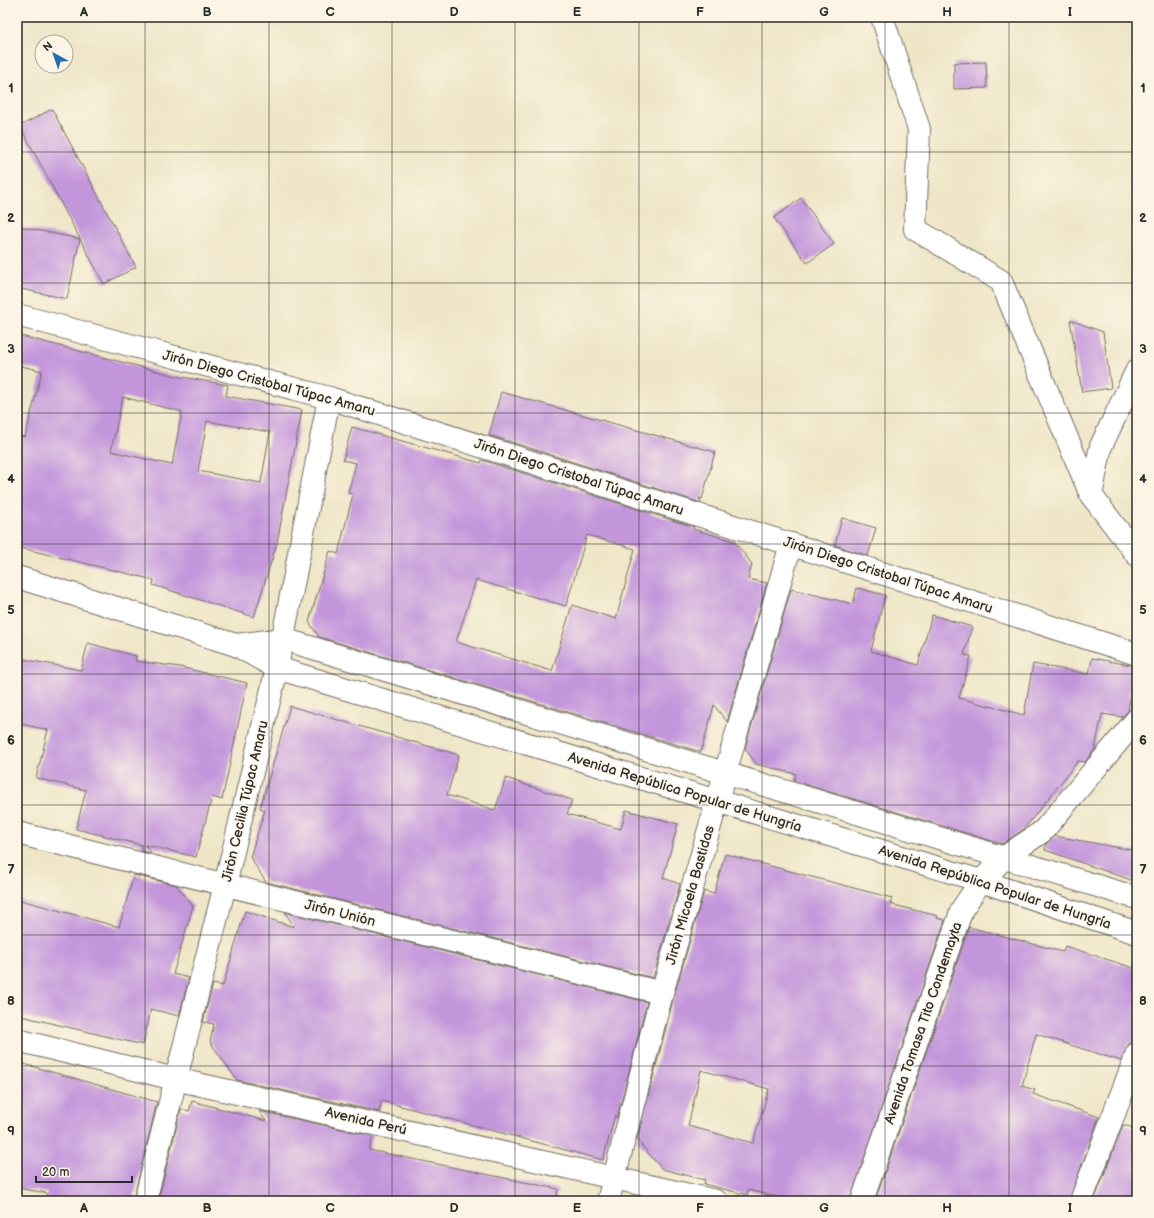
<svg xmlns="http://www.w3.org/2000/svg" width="1154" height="1218" font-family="'Balsamiq Sans',sans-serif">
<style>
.building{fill:#c395db;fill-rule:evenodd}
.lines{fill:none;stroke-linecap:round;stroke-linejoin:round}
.street-casing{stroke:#706c62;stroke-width:24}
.street{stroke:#fff;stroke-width:22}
.grid{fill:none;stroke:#2b2b2b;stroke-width:1;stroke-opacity:0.55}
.labels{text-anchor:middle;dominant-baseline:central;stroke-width:3;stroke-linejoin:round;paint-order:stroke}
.street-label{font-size:14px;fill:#2b2b2b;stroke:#fcf5e5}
.neatline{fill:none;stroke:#2b2b2b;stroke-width:1.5}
.grid-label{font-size:13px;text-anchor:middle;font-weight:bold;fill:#2b2b2b}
</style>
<rect width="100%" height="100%" fill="#fcf5e5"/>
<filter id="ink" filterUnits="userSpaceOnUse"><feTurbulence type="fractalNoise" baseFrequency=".025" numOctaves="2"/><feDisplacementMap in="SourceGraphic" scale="8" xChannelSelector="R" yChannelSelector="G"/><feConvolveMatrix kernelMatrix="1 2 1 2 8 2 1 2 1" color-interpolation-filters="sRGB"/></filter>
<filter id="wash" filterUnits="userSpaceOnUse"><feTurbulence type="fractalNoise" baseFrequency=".012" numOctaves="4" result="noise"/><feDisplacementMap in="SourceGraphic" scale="16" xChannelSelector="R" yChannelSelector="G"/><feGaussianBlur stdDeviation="0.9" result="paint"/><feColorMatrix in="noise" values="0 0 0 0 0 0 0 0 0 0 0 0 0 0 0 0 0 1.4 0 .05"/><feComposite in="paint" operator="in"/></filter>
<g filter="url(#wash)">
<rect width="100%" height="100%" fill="#efe6c7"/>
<g id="blocks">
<g class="building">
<path d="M 986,62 L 987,88 L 954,89 L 954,63 Z"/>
<path d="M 52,109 L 136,267 L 104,284 L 80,239 L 67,299 L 17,288 L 17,226 L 80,239 L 20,126 Z"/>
<path d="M 801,198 L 834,244 L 807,263 L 774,218 Z"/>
<path d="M 1070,320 L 1103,332 L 1111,388 L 1082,392 Z"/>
<path d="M 17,335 L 176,376 L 228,385 L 226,396 L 302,410 L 277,543 L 254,617 L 153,585 L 154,580 L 17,547 L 17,435 L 25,437 L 42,371 L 17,365 ZM 123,397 L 182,412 L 172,465 L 111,451 ZM 207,421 L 270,432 L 261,483 L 198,471 Z"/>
<path d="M 501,392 L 715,452 L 702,499 L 699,498 L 701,503 L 489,435 Z"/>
<path d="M 352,427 L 481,463 L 482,460 L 694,527 L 693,529 L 734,541 L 752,564 L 748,579 L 767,583 L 727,722 L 714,705 L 701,752 L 319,637 L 309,622 L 330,551 L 338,554 L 353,494 L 348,493 L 356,463 L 343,460 ZM 587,535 L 635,549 L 616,619 L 572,605 L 552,671 L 456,642 L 476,580 L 566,606 Z"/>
<path d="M 842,518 L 876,528 L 868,556 L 835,545 Z"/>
<path d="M 857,588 L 885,595 L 871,651 L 918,665 L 932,615 L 972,627 L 964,655 L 971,656 L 959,698 L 1024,715 L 1033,664 L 1089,674 L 1092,658 L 1135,666 L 1128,711 L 1122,717 L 1102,714 L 1095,749 L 1085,762 L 1078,761 L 1024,829 L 1002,844 L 794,781 L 796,774 L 756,764 L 745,748 L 791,589 L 853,604 Z"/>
<path d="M 88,643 L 136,656 L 135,661 L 180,667 L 247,683 L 222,800 L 212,797 L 196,857 L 145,845 L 151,853 L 141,851 L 142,845 L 76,829 L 86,790 L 36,778 L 48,730 L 17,723 L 17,658 L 81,670 Z"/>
<path d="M 290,706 L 459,755 L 447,795 L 495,810 L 506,778 L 572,800 L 567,814 L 621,829 L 626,810 L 678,824 L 663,878 L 680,884 L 653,978 L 266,882 L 250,857 L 265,810 L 260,808 Z"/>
<path d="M 1055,836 L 1137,851 L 1137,882 L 1045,850 L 1046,844 Z"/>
<path d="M 725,854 L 892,898 L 890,904 L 938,916 L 937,918 L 945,920 L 850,1201 L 794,1201 L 748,1190 L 747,1195 L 704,1184 L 705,1180 L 662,1169 L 637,1140 L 674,996 L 704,891 L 714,894 ZM 701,1070 L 769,1089 L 753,1143 L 688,1126 Z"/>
<path d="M 134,875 L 176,885 L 193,906 L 173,974 L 189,978 L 179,1016 L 151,1009 L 143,1045 L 17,1015 L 17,899 L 119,927 Z"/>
<path d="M 245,911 L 294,927 L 285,912 L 647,1002 L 617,1118 L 615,1115 L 603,1160 L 382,1101 L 379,1112 L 237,1080 L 210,1042 L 214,1024 L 203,1022 L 213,984 L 223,986 Z"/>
<path d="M 969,927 L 1063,952 L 1065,946 L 1137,969 L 1137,1041 L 1129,1044 L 1121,1061 L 1036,1034 L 1022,1086 L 1035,1090 L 1033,1094 L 1099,1117 L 1069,1201 L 875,1201 Z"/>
<path d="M 17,1062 L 157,1102 L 133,1201 L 45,1201 L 47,1193 L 17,1188 Z"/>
<path d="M 192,1101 L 266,1121 L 259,1111 L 373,1136 L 369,1150 L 558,1189 L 556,1201 L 158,1201 L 181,1109 L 189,1111 Z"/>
<path d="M 1123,1125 L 1137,1129 L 1137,1201 L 1094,1201 Z"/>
</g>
</g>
</g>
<g filter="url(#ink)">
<use href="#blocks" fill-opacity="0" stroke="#706c62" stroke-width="1"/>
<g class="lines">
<g class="street-casing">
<g id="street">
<path d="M 882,17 L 919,129 L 915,229 L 1001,281 L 1091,495"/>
<path d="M 17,315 L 329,398 L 1137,654"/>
<path d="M 1137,370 L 1101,446 L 1091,495 L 1137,555"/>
<path d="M 17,577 L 236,645 L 277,668 L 981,881 L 1137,933"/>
<path d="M 236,645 L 283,639 L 1137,898"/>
<path d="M 17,833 L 662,993"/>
<path d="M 17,1040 L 175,1079 L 716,1201"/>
<path d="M 145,1201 L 225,885 L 277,668 L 329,398"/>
<path d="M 608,1201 L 662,993 L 791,544"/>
<path d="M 862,1201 L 962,909 L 981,881 L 1005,857 L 1043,831 L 1137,719"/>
<path d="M 1081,1201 L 1137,1053"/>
</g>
</g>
<use href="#street" class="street"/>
</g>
</g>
<path class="grid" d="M 145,17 L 145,1201M 269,17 L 269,1201M 392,17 L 392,1201M 515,17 L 515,1201M 639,17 L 639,1201M 762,17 L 762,1201M 885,17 L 885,1201M 1009,17 L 1009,1201M 17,152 L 1137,152M 17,283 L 1137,283M 17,413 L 1137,413M 17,544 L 1137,544M 17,674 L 1137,674M 17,805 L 1137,805M 17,935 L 1137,935M 17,1066 L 1137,1066"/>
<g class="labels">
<g class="street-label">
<text transform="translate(269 383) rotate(15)">Jirón Diego Cristobal Túpac Amaru</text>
<text transform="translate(579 477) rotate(18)">Jirón Diego Cristobal Túpac Amaru</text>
<text transform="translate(888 575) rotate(18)">Jirón Diego Cristobal Túpac Amaru</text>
<text transform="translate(685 792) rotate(17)">Avenida República Popular de Hungría</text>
<text transform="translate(245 801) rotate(-77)">Jirón Cecilia Túpac Amaru</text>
<text transform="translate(995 887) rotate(18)">Avenida República Popular de Hungría</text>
<text transform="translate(690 895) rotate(-74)">Jirón Micaela Bastidas</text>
<text transform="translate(340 913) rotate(14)">Jirón Unión</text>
<text transform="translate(923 1023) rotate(-71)">Avenida Tomasa Tito Condemayta</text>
<text transform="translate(366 1121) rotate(13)">Avenida Perú</text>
</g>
</g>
<rect width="1154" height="1218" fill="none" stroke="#fcf5e5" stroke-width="44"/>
<g transform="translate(54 54) rotate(320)"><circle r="19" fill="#fcf5e5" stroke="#a8a49b"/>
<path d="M0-3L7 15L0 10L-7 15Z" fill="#1f6fb2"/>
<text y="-6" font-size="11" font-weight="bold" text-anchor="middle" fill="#2b2b2b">N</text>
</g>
<path d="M36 1176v6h96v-6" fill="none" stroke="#2b2b2b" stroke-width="2"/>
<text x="42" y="1176" font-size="12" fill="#2b2b2b" stroke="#fcf5e5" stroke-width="3" paint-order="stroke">20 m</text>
<rect x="22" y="22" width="1110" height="1174" class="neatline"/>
<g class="grid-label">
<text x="84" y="16">A</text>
<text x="207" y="16">B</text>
<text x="330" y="16">C</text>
<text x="454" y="16">D</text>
<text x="577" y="16">E</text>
<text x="700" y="16">F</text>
<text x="824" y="16">G</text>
<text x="947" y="16">H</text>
<text x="1070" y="16">I</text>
<text x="11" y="92">1</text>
<text x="1143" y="92">1</text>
<text x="11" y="222">2</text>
<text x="1143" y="222">2</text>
<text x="11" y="353">3</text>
<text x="1143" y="353">3</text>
<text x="11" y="483">4</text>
<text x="1143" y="483">4</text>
<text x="11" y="614">5</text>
<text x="1143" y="614">5</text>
<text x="11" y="744">6</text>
<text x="1143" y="744">6</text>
<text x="11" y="874">7</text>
<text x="1143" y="874">7</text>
<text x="11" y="1005">8</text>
<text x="1143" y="1005">8</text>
<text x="11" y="1135">9</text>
<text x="1143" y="1135">9</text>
<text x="84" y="1212">A</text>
<text x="207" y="1212">B</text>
<text x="330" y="1212">C</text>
<text x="454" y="1212">D</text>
<text x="577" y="1212">E</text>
<text x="700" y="1212">F</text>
<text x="824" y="1212">G</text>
<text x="947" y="1212">H</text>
<text x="1070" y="1212">I</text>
</g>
</svg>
